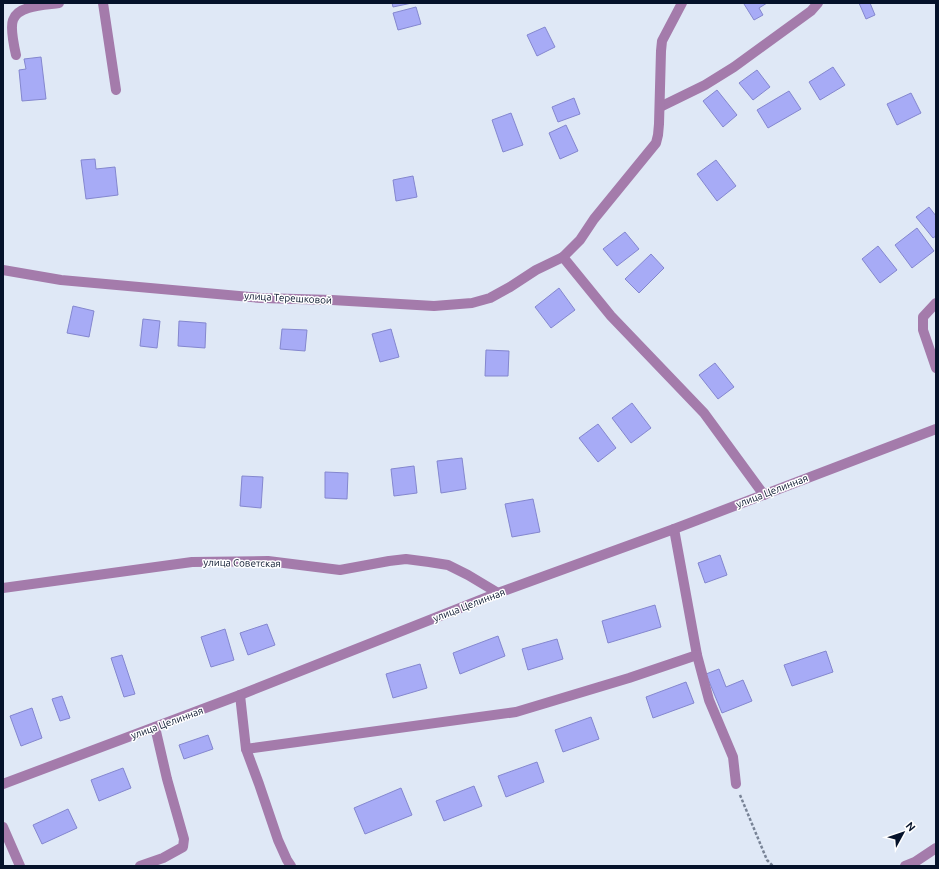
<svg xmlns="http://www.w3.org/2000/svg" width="939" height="869" font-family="Ubuntu,sans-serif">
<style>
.building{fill:#a7abf6;stroke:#8487cf}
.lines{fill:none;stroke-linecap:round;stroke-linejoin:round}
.path{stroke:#788396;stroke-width:2.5;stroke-dasharray:3 2;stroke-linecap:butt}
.service{stroke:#a47bab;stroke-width:10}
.minor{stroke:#a47bab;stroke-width:10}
.labels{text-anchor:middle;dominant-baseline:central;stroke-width:3;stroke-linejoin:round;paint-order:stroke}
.street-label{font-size:10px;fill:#05122a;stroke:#fff}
</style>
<rect width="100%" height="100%" fill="#dfe8f6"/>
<g class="building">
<path d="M 392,3 L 412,3 L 393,7 Z"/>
<path d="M 745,3 L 767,3 L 759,8 L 763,15 L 754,20 L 744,4 Z"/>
<path d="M 859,3 L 870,3 L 875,15 L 866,19 Z"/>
<path d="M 416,7 L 421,24 L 398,30 L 393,13 Z"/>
<path d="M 545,27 L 555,47 L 537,56 L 527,35 Z"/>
<path d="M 41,57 L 46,99 L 22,101 L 19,70 L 26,69 L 24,59 Z"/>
<path d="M 833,67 L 845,85 L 820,100 L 809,82 Z"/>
<path d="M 757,70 L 770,87 L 753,100 L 739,83 Z"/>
<path d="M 717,90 L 737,115 L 723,127 L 703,101 Z"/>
<path d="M 789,91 L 801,109 L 768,128 L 757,110 Z"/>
<path d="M 911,93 L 921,113 L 897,125 L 887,104 Z"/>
<path d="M 574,98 L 580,114 L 558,122 L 552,107 Z"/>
<path d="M 511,113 L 523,145 L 503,152 L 492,120 Z"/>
<path d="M 566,125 L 578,151 L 560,159 L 549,133 Z"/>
<path d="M 95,159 L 96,169 L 115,167 L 118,195 L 86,199 L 81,160 Z"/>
<path d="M 716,160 L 736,186 L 717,201 L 697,174 Z"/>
<path d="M 413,176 L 417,197 L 396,201 L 393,180 Z"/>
<path d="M 929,207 L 936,216 L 936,236 L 933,238 L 916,217 Z"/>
<path d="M 917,228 L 934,251 L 912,268 L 895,245 Z"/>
<path d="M 625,232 L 639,249 L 617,266 L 603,249 Z"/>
<path d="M 878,246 L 897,270 L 880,283 L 862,259 Z"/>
<path d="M 651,254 L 664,268 L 639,293 L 625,279 Z"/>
<path d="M 559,288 L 575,310 L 551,328 L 535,307 Z"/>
<path d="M 73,306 L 94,311 L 89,337 L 67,333 Z"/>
<path d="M 143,319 L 160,321 L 157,348 L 140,346 Z"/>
<path d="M 179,321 L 206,323 L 205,348 L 178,346 Z"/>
<path d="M 282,329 L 307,330 L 305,351 L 280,349 Z"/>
<path d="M 391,329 L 399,357 L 380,362 L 372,334 Z"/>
<path d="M 486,350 L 509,351 L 508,376 L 485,376 Z"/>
<path d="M 715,363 L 734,387 L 718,399 L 699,375 Z"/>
<path d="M 632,403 L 651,428 L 631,443 L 612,418 Z"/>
<path d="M 598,424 L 616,448 L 598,462 L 579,438 Z"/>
<path d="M 462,458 L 466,489 L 441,493 L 437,461 Z"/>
<path d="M 414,466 L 417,493 L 394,496 L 391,469 Z"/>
<path d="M 325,472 L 348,473 L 347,499 L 325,498 Z"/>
<path d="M 242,476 L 263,477 L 261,508 L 240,506 Z"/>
<path d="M 533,499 L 540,532 L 512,537 L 505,504 Z"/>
<path d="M 720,555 L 727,575 L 705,583 L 698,563 Z"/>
<path d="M 655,605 L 661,627 L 608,643 L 602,621 Z"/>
<path d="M 267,624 L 275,645 L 248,655 L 240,633 Z"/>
<path d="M 225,629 L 234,660 L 211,667 L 201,637 Z"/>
<path d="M 498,636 L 505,656 L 460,674 L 453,653 Z"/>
<path d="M 557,639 L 563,659 L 528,670 L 522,649 Z"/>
<path d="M 826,651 L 833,672 L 792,686 L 784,665 Z"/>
<path d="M 122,655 L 135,694 L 124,697 L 111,658 Z"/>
<path d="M 420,664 L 427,688 L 393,698 L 386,674 Z"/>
<path d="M 719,669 L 726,687 L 743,680 L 752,701 L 722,713 L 706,674 Z"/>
<path d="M 686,682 L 694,703 L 653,718 L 646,697 Z"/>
<path d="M 62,696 L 70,718 L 60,721 L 52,699 Z"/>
<path d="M 32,708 L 42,738 L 21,746 L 10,716 Z"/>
<path d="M 591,717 L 599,739 L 563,752 L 555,730 Z"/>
<path d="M 208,735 L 213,749 L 184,759 L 179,745 Z"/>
<path d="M 537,762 L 544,782 L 506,797 L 498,776 Z"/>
<path d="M 123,768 L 131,788 L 99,801 L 91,780 Z"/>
<path d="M 474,786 L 482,806 L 444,821 L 436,801 Z"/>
<path d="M 401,788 L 412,815 L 365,834 L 354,808 Z"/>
<path d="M 68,809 L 77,828 L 42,844 L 33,825 Z"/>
</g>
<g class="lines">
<path class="path" d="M 740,795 L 767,860 L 773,866"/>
<path class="service" d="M 936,303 L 923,317 L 923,330 L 936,368"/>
<g class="minor">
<path d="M 103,3 L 116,90"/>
<path d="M 16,55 C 14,46 10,28 13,20 C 18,5 46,5 59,3"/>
<path d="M 660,107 L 705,85 L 734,67 L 811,11 L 818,3"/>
<path d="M 563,257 L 611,316 L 704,413 L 764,495"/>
<path d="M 3,270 L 61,280 L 261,298 L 332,300 L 434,306 L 472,303 L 490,298 L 510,287 L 536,270 L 563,257 L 580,240 L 594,219 L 656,143 L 658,135 L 659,124 L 661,51 L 662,41 L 682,3"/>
<path d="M 674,529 L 697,655 L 709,700 L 733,757 L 736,784"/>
<path d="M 3,588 L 192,562 L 268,561 L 340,570 L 389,561 L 406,559 L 429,562 L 448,565 L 468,575 L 498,593"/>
<path d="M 240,695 L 246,749 L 259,784 L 278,840 L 287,860 L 291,866"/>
<path d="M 246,749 L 516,712 L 629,678 L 697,655"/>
<path d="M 3,784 L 240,695 L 498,593 L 674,529 L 936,429"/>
<path d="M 3,827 L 20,866"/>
<path d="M 140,866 L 163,858 L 183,847 L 184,839 L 167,779 L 155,727"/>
<path d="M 905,866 L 915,862 L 936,848"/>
</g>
</g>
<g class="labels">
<g class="street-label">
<text transform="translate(288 298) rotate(3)">улица Терешковой</text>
<text transform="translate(772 491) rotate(-21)">улица Целинная</text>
<text transform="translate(242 563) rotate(1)">улица Советская</text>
<text transform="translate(469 605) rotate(-21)">улица Целинная</text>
<text transform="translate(167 723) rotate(-20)">улица Целинная</text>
</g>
</g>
<rect width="939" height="869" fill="none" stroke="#05122a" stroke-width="8"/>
<g transform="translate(903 833) rotate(50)" stroke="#ffffff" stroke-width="3" paint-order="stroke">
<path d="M0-3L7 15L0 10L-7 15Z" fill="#05122a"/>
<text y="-6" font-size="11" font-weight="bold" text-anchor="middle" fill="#05122a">N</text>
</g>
</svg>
